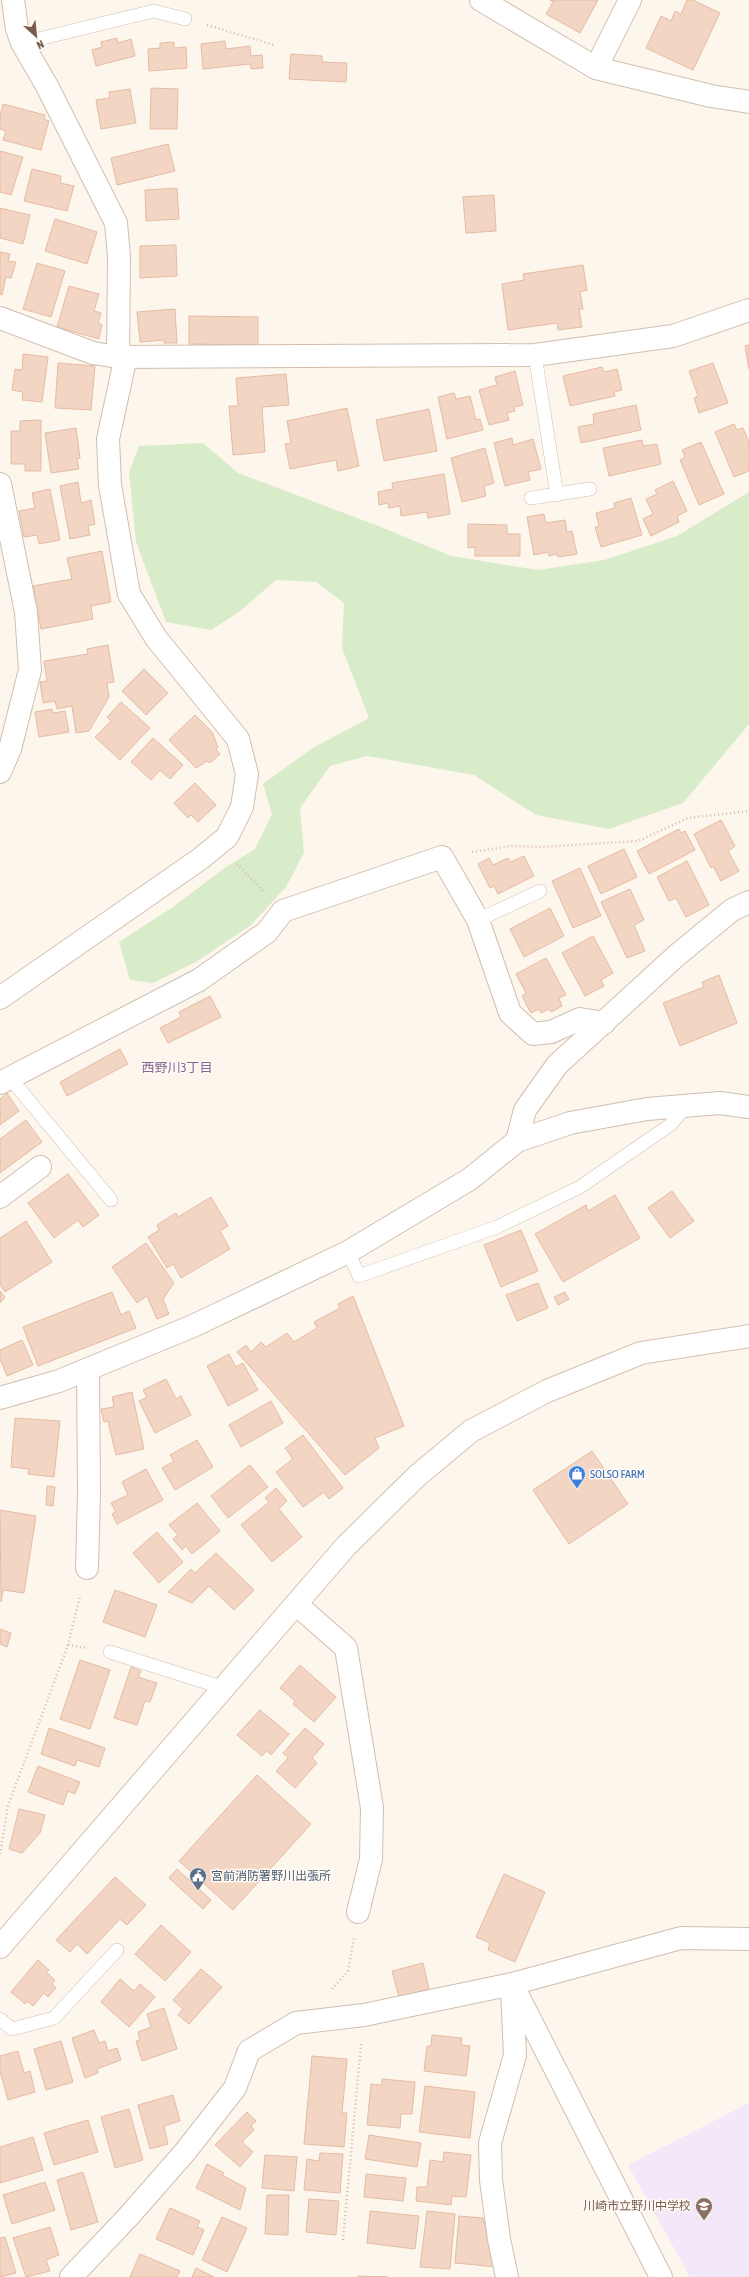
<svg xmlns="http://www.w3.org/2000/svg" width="749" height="2277" font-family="'Asap Condensed','Noto Sans JP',sans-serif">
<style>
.education{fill:#f3e8fa}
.green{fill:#d8ecc9}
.building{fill:#f3d5c3;stroke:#e6bba3}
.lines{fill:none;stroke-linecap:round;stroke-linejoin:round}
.lane-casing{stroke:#d1beb0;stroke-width:14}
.street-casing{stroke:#d1beb0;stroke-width:24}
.secondary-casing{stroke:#d6c0b0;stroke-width:24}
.path{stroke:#d9b8a5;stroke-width:2.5;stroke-dasharray:1 3;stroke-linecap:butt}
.lane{stroke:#fff;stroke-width:13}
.street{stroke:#fff;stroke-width:22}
.secondary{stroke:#fff;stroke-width:22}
.labels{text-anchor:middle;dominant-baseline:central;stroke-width:3;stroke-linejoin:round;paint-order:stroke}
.shop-label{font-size:12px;fill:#366cbe;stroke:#fffaf3;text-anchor:start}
.service-label{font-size:12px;fill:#4e5e75;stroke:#fffaf3;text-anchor:start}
.education-label{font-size:12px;fill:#785e54;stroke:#fffaf3;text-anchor:end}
.neighbourhood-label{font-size:13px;fill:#846695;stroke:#fffaf3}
</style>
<rect width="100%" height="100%" fill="#fdf6ec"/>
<path class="education" d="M 749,2103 L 749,2277 L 690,2277 L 628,2165 Z"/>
<path class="green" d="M 203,443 L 238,473 L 381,527 L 451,556 L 538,570 L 604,560 L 677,536 L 749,492 L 749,724 L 683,803 L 609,829 L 536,815 L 474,775 L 367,756 L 330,766 L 300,808 L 304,853 L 286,887 L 251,925 L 196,962 L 153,983 L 130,980 L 119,942 L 173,907 L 223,869 L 255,849 L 272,814 L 263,784 L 311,749 L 369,718 L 342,648 L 344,603 L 316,582 L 276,580 L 239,612 L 211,630 L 166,622 L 136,542 L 129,472 L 139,446 Z"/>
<g class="building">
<path d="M 550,0 L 598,0 L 580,33 L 546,14 L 553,2 Z"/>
<path d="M 687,0 L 693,0 L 720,13 L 693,70 L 646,48 L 661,16 L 671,21 L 675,11 L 681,14 Z"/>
<path d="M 117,38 L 118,43 L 131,39 L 135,56 L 96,66 L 92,50 L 102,47 L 101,42 Z"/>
<path d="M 225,41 L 226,49 L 250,46 L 251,56 L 262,55 L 263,68 L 251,69 L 250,64 L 203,69 L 201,44 Z"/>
<path d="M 174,42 L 174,48 L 186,47 L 187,68 L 149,71 L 148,49 L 160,48 L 160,43 Z"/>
<path d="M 291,54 L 322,56 L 322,62 L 347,63 L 346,82 L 289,79 Z"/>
<path d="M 151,88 L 178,89 L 177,129 L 150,129 Z"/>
<path d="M 130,89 L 136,123 L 101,129 L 96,100 L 110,98 L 109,92 Z"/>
<path d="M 3,104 L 45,115 L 44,119 L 49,121 L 41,150 L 3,140 L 6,131 L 0,129 L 0,115 Z"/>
<path d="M 168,144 L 175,171 L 117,185 L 111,158 Z"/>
<path d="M 0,151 L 23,157 L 11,195 L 0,192 Z"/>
<path d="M 32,169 L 61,176 L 60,183 L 74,186 L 67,211 L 24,201 Z"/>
<path d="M 177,188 L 179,219 L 146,221 L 145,190 Z"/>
<path d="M 494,195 L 496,231 L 466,233 L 463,197 Z"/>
<path d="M 0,208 L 30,215 L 23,244 L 0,238 Z"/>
<path d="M 55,219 L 97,232 L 87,264 L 45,251 Z"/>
<path d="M 176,245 L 177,276 L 140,278 L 140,246 Z"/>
<path d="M 0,252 L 10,254 L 8,261 L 16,262 L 11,278 L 6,277 L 2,295 L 0,294 Z"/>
<path d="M 37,263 L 65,271 L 51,317 L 23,309 Z"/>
<path d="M 583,265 L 587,290 L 580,292 L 583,309 L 579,309 L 582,327 L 558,330 L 557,323 L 508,330 L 502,284 L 524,280 L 523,274 Z"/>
<path d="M 69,286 L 99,294 L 94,311 L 101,313 L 98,323 L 102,325 L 99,339 L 57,327 Z"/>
<path d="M 175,309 L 177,343 L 164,343 L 164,340 L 140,342 L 137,312 Z"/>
<path d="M 189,316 L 258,317 L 258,345 L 189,344 Z"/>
<path d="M 749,345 L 749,369 L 745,346 Z"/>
<path d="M 23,354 L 48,357 L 42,402 L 22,400 L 23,392 L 12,390 L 15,369 L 22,370 Z"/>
<path d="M 58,363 L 95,366 L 91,410 L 55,408 Z"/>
<path d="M 713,363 L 728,403 L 699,413 L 694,398 L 698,396 L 689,371 Z"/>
<path d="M 602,367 L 604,372 L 617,369 L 622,390 L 614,392 L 615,396 L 570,406 L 563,376 Z"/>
<path d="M 515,371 L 523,405 L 514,407 L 515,411 L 507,413 L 509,420 L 489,425 L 479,390 L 497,385 L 495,377 Z"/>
<path d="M 286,374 L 289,405 L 262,407 L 265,452 L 233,455 L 229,406 L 238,406 L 236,378 Z"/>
<path d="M 454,393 L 456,399 L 470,396 L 476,420 L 480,419 L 483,430 L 447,439 L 438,397 Z"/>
<path d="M 636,405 L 641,430 L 581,443 L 578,427 L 594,424 L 593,414 Z"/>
<path d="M 347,408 L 359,466 L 338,471 L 336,460 L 290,469 L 285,444 L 291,443 L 287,421 Z"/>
<path d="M 429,409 L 437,451 L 384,461 L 376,420 Z"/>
<path d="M 41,420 L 41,471 L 25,471 L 25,464 L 11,464 L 11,431 L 20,431 L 20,421 Z"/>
<path d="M 734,424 L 737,430 L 743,428 L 749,442 L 749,471 L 734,477 L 715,432 Z"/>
<path d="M 76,428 L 80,458 L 77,459 L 79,469 L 51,473 L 45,433 Z"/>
<path d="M 512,438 L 513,445 L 533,439 L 541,469 L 528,472 L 530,480 L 505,486 L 494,443 Z"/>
<path d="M 642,440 L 643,446 L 657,444 L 661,464 L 609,476 L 603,448 Z"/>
<path d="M 701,442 L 724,494 L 699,505 L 680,460 L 685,457 L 682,450 Z"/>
<path d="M 485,448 L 494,483 L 484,486 L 486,496 L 462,502 L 451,458 Z"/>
<path d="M 444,474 L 450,514 L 428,518 L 427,512 L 401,516 L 400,506 L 389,508 L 388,503 L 379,505 L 378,492 L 393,489 L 392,483 Z"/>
<path d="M 673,481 L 687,511 L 677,516 L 679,522 L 651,536 L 643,519 L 653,514 L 646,499 L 657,494 L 655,490 Z"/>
<path d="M 78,482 L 81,503 L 91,500 L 95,524 L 88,526 L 90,535 L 70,539 L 60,486 Z"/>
<path d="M 50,489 L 60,540 L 39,544 L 37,535 L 24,537 L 19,511 L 35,508 L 32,493 Z"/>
<path d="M 631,498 L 642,535 L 601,547 L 595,527 L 599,526 L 596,513 L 615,508 L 614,503 Z"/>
<path d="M 544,514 L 546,523 L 565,520 L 567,532 L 572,531 L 577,554 L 558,557 L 557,554 L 549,556 L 548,552 L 534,555 L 527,517 Z"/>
<path d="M 468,524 L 507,525 L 507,534 L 520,534 L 520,556 L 475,556 L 475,547 L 468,548 Z"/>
<path d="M 102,551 L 111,602 L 91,606 L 93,619 L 41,629 L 33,586 L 72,579 L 67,558 Z"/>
<path d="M 108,645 L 114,682 L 107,683 L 109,697 L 89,731 L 76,733 L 72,706 L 57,709 L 55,701 L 43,703 L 40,682 L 47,681 L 44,661 L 88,654 L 87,649 Z"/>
<path d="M 144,669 L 168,693 L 146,715 L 122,691 Z"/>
<path d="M 121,702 L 150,728 L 120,760 L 95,737 L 111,721 L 107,717 Z"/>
<path d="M 52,709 L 53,713 L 65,711 L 69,732 L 39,737 L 35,712 Z"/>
<path d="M 195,715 L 212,732 L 218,747 L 216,749 L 220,754 L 210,763 L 207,761 L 196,768 L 169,740 Z"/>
<path d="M 153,738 L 183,765 L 170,779 L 160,770 L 151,780 L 131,762 Z"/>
<path d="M 195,783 L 216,805 L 198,822 L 191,815 L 188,818 L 174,803 Z"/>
<path d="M 721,820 L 735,846 L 728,851 L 739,871 L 721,881 L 713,866 L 711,868 L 694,834 Z"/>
<path d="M 679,829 L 681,833 L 685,831 L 695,850 L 649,874 L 637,851 Z"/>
<path d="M 624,849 L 637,877 L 601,894 L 588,866 Z"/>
<path d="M 524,856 L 534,876 L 498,894 L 494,886 L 490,888 L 478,864 L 489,858 L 493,865 L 508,858 L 511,862 Z"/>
<path d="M 687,861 L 709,905 L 686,917 L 676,898 L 669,901 L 657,877 Z"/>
<path d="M 580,868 L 601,916 L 573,928 L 552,881 Z"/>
<path d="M 630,889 L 644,920 L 634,925 L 645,951 L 627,958 L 601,902 Z"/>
<path d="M 550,908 L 564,936 L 524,957 L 510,929 Z"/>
<path d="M 593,936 L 613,973 L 601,980 L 604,986 L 585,996 L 562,953 Z"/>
<path d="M 546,958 L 566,995 L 559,998 L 562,1006 L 551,1012 L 549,1009 L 541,1013 L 539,1009 L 531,1013 L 522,996 L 526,993 L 516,974 Z"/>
<path d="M 719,975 L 737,1023 L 680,1046 L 663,1003 L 704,987 L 702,982 Z"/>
<path d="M 210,996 L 221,1017 L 168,1043 L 160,1028 L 181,1017 L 179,1012 Z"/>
<path d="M 120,1049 L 128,1064 L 67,1096 L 60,1082 Z"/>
<path d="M 7,1093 L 19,1111 L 0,1125 L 0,1099 Z"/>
<path d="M 26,1120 L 42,1142 L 0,1173 L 0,1139 Z"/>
<path d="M 68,1174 L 99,1215 L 83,1227 L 78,1220 L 54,1238 L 28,1203 Z"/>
<path d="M 672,1191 L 694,1221 L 670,1238 L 648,1208 Z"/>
<path d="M 615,1195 L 640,1238 L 563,1282 L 535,1234 L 586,1205 L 588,1211 Z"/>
<path d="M 211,1197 L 228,1226 L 220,1231 L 230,1249 L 181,1278 L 173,1264 L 167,1268 L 148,1237 L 159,1230 L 157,1225 L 176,1213 L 178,1217 Z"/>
<path d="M 26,1221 L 52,1262 L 5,1292 L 0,1285 L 0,1238 Z"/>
<path d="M 521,1230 L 538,1271 L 501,1287 L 484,1245 Z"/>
<path d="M 146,1243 L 174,1283 L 163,1299 L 169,1314 L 157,1319 L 147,1296 L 137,1303 L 112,1267 Z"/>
<path d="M 538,1283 L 548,1308 L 517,1321 L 506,1295 Z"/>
<path d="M 0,1291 L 5,1297 L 0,1303 Z"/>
<path d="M 112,1292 L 121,1315 L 129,1311 L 136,1328 L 38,1366 L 23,1327 Z"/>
<path d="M 565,1292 L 569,1299 L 558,1305 L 554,1297 Z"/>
<path d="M 353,1296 L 404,1426 L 375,1438 L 379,1448 L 345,1475 L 237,1352 L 246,1345 L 251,1352 L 261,1342 L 266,1347 L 287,1333 L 294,1342 L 317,1328 L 314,1322 L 340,1308 L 338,1304 Z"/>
<path d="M 22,1340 L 33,1365 L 7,1376 L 0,1359 L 0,1350 Z"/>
<path d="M 229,1354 L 236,1367 L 243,1363 L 258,1390 L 228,1406 L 207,1366 Z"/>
<path d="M 166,1379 L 176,1399 L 181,1396 L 191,1415 L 155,1433 L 139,1401 L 147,1397 L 143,1390 Z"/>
<path d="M 132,1392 L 144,1449 L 116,1455 L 108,1421 L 104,1422 L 101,1409 L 114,1407 L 112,1397 Z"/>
<path d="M 271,1401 L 283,1423 L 241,1447 L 229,1425 Z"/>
<path d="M 15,1418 L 60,1421 L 54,1477 L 28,1474 L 29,1469 L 11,1467 Z"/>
<path d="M 303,1435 L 343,1488 L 329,1499 L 324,1492 L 303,1507 L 276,1472 L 293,1459 L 285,1448 Z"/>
<path d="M 197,1440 L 213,1467 L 175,1490 L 162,1468 L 174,1461 L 170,1455 Z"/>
<path d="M 592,1451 L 628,1504 L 569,1544 L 533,1490 Z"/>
<path d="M 250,1465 L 268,1487 L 228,1518 L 211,1496 Z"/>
<path d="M 146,1469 L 163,1500 L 117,1524 L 112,1514 L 116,1512 L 111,1503 L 128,1495 L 122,1482 Z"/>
<path d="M 47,1486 L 55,1487 L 53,1506 L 46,1505 Z"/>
<path d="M 276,1488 L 287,1501 L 279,1509 L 302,1537 L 272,1562 L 241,1525 L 269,1502 L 265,1498 Z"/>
<path d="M 197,1503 L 220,1531 L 192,1554 L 186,1546 L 182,1550 L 173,1539 L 178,1535 L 169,1525 Z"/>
<path d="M 0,1510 L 36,1516 L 24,1593 L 3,1590 L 1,1602 Z"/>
<path d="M 157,1532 L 183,1562 L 159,1583 L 133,1553 Z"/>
<path d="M 216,1553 L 254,1590 L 234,1610 L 209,1586 L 192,1603 L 168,1592 L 191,1569 L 195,1573 Z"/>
<path d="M 115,1590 L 157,1605 L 145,1637 L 103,1622 Z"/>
<path d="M 0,1629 L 11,1633 L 7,1647 L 0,1644 Z"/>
<path d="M 80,1660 L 110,1670 L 90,1729 L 60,1719 Z"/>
<path d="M 300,1665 L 336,1697 L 314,1722 L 293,1704 L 295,1701 L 280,1688 Z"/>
<path d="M 131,1667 L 141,1671 L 138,1677 L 157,1683 L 150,1702 L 145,1701 L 137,1725 L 114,1718 Z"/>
<path d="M 260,1710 L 289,1734 L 271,1755 L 267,1751 L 262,1756 L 237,1735 Z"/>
<path d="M 49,1728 L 105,1748 L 99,1767 L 77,1760 L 75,1766 L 41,1754 Z"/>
<path d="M 305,1728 L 324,1744 L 312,1758 L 317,1763 L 295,1788 L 276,1771 L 288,1758 L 283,1753 Z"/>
<path d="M 38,1766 L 80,1782 L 75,1794 L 68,1791 L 63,1805 L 28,1792 Z"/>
<path d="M 257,1775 L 311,1824 L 233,1910 L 179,1861 Z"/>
<path d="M 19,1809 L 45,1815 L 40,1833 L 22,1853 L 9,1849 Z"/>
<path d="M 177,1869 L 211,1900 L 203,1909 L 169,1878 Z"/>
<path d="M 504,1874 L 545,1892 L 515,1962 L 488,1950 L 490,1943 L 476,1937 Z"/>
<path d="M 115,1877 L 146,1905 L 127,1925 L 120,1919 L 87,1954 L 77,1944 L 70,1952 L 56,1940 Z"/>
<path d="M 161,1925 L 191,1952 L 165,1981 L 135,1954 Z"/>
<path d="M 38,1960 L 49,1970 L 46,1972 L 55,1980 L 52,1984 L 56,1988 L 48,1997 L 44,1993 L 33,2006 L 27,2001 L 25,2004 L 11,1992 Z"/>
<path d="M 423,1963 L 429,1989 L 399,1997 L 392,1971 Z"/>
<path d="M 201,1969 L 222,1987 L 189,2024 L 178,2015 L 183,2009 L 173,2000 Z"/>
<path d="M 120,1979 L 134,1991 L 140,1984 L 155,1997 L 129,2027 L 101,2002 Z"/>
<path d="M 164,2008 L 177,2049 L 142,2061 L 136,2041 L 140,2040 L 138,2032 L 151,2027 L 147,2014 Z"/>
<path d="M 94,2030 L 99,2043 L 105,2041 L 108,2051 L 117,2048 L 121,2060 L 97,2069 L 98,2073 L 85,2078 L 72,2038 Z"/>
<path d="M 432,2035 L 462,2038 L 461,2045 L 470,2046 L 466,2076 L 424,2071 L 427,2046 L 431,2046 Z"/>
<path d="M 61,2041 L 73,2082 L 46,2090 L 34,2049 Z"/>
<path d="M 18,2051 L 24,2073 L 30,2071 L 35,2092 L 8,2100 L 0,2071 L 0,2056 Z"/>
<path d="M 312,2056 L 347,2059 L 342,2113 L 347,2113 L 344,2147 L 304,2144 Z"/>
<path d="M 382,2079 L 415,2082 L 412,2114 L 401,2114 L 400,2128 L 367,2125 L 371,2084 L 382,2085 Z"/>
<path d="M 425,2086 L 475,2092 L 470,2138 L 419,2132 Z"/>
<path d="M 173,2095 L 180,2121 L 164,2126 L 168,2144 L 150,2149 L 138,2105 Z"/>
<path d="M 129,2109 L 143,2160 L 115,2168 L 101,2117 Z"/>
<path d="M 247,2112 L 256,2121 L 251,2126 L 254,2130 L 242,2142 L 253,2152 L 240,2167 L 215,2145 Z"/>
<path d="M 88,2120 L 98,2152 L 54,2165 L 44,2133 Z"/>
<path d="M 369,2135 L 421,2143 L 417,2167 L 365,2159 Z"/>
<path d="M 33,2137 L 43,2170 L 0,2183 L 0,2147 Z"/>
<path d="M 444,2152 L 471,2155 L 466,2197 L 452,2196 L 451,2205 L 416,2201 L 417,2187 L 427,2187 L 430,2160 L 443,2162 Z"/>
<path d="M 320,2153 L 343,2154 L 340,2193 L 304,2190 L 307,2159 L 319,2161 Z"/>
<path d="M 265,2155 L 297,2157 L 294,2191 L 262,2188 Z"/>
<path d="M 207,2164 L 224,2173 L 222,2175 L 246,2188 L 240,2210 L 196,2188 Z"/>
<path d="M 83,2172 L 98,2222 L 71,2230 L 57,2180 Z"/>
<path d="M 366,2174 L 406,2178 L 403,2201 L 364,2197 Z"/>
<path d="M 45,2182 L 55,2210 L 12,2224 L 3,2195 Z"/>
<path d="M 267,2195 L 289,2195 L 288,2235 L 265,2234 Z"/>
<path d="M 309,2199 L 339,2201 L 336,2235 L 306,2232 Z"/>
<path d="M 170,2208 L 200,2221 L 197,2227 L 204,2230 L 193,2255 L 156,2239 Z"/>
<path d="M 370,2211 L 419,2216 L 415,2249 L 367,2243 Z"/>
<path d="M 427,2211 L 455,2214 L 450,2269 L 420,2267 Z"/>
<path d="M 459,2216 L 483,2218 L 497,2267 L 455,2263 Z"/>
<path d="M 222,2217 L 247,2228 L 227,2272 L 202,2260 Z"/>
<path d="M 50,2227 L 59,2255 L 46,2260 L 50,2271 L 26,2277 L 13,2238 Z"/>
<path d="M 5,2237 L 16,2273 L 0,2277 L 0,2238 Z"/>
<path d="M 140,2254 L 180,2271 L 177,2277 L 130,2277 Z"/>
<path d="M 196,2268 L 214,2277 L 192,2277 Z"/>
<path d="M 358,2276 L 388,2277 L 358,2277 Z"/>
</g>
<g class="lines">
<g class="lane-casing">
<g id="lane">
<path d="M 22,43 L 154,11 L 185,19"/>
<path d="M 535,355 L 557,495"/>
<path d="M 531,498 L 590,489"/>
<path d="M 478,920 L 540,891"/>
<path d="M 11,1079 L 111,1200"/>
<path d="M 348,1252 L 359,1276 L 497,1227 L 580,1187 L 670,1125 L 687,1106"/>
<path d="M 110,1652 L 224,1688"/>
<path d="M 0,2019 L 12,2029 L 54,2018 L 117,1950"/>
</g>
</g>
<g class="street-casing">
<g id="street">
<path d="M 13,0 L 17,29 L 22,43 L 47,86 L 116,223 L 119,257 L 118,357"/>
<path d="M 481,0 L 596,68 L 711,96 L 749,102"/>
<path d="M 596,68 L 630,0"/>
<path d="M 0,318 L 93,353 L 118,357 L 535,355 L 673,336 L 749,310"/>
<path d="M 0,484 L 26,612 L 30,670 L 10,749 L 0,772"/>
<path d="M 0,998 L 200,859 L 227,837 L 242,807 L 247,774 L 238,739 L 156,638 L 129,594 L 110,485 L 108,439 L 126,356"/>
<path d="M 0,1083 L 199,980 L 267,932 L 283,911 L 442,857 L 478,920 L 510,1013 L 533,1034 L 551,1032 L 580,1019 L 604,1023"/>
<path d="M 517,1141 L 525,1110 L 557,1065 L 676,956 L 732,910 L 749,902"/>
<path d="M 0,1197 L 40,1167"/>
<path d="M 0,1398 L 59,1381 L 193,1326 L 348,1252 L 470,1179 L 517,1141 L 570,1123 L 647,1109 L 720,1103 L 749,1107"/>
<path d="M 87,1568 L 89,1492 L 88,1370"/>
<path d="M 296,1604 L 346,1648 L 372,1808 L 371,1859 L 358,1912"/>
<path d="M 512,1984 L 661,2277"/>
<path d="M 71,2277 L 128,2217 L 185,2152 L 235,2088 L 249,2051 L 296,2023 L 364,2015 L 512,1984 L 681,1938 L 749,1939"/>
<path d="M 507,2277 L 499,2239 L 491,2180 L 490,2143 L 515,2055 L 512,1991"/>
</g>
</g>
<g class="secondary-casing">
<path id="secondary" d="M 0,1947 L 346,1546 L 417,1476 L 471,1431 L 547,1391 L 641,1353 L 749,1336"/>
</g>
<g class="path">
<path d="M 207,25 L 274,45"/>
<path d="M 472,852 L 510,846 L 542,847 L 638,841 L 688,818 L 749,811"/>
<path d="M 237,864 L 263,891"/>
<path d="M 68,1645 L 88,1648"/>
<path d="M 0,1854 L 8,1806 L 68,1645 L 80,1596"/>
<path d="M 332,1989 L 348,1971 L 354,1938"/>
<path d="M 343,2240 L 361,2044"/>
</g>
<use href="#lane" class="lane"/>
<use href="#street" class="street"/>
<use href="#secondary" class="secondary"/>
</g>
<defs>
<g id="shop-pin" transform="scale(0.9)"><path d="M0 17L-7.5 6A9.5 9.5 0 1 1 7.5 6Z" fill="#3f7fe0" stroke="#fffaf3"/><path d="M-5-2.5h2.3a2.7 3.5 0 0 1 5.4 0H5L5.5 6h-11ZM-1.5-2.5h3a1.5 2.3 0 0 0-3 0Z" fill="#fff"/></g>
<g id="civic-pin" transform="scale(0.9)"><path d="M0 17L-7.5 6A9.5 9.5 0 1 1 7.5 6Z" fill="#5c6f8a" stroke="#fffaf3"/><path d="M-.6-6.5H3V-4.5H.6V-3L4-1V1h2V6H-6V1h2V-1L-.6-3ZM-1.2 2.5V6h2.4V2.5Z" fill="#fff"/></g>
<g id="school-pin" transform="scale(0.9)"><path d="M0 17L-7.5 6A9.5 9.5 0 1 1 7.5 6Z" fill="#8d6e63" stroke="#fffaf3"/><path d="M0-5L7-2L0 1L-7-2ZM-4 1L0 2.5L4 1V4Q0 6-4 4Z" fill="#fff"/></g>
</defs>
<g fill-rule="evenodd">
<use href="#shop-pin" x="577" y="1474"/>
<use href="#civic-pin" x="198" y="1876"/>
<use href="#school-pin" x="704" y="2206"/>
</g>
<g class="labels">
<g class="shop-label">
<text x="590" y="1474">SOLSO FARM</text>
</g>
<g class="service-label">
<text x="211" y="1876">宮前消防署野川出張所</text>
</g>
<g class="education-label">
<text x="691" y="2206">川崎市立野川中学校</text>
</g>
<g class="neighbourhood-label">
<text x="177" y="1067">西野川3丁目</text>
</g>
</g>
<g transform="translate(36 36) rotate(153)" stroke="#fffaf3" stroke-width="3" paint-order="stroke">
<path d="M0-3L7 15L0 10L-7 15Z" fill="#7a5c4d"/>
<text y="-6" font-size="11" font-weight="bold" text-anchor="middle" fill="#7a5c4d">N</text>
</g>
</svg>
